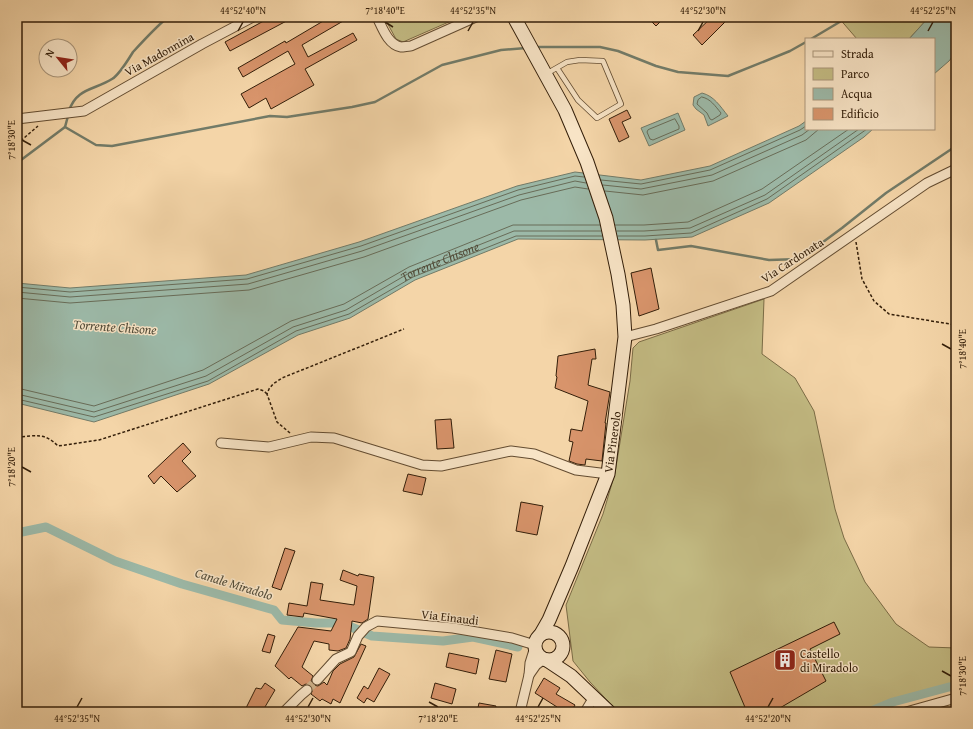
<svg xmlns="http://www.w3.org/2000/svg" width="973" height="729" font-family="'Gentium Book Plus',serif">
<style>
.green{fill:#c3bb83;stroke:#7b6c46}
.water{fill:#9cb9a8;stroke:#727b68}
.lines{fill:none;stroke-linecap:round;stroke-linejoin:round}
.shore{stroke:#686c58;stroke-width:1}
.stream{stroke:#727b68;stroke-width:2.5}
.canal{stroke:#9cb9a8;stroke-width:9}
.building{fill:#d8946b;stroke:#331e09}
.street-tunnel{stroke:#cdb088;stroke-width:9;stroke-dasharray:9 4.5;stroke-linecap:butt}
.lane-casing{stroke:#634c31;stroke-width:6}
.street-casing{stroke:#634c31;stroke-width:11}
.secondary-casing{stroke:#331e09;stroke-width:15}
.path{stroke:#331e09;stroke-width:1.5;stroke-dasharray:3 2;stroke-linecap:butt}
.lane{stroke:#f8e4c6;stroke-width:4.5}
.street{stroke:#f8e4c6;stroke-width:9}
.secondary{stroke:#f8e4c6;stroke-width:13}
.ticks{fill:none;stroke:#331e09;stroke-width:1.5}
.labels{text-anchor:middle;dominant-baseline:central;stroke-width:3;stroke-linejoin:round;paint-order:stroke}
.street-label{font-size:12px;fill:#331e09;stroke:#f8e4c6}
.poi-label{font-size:12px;fill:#331e09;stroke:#f8e4c6;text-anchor:start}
.water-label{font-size:13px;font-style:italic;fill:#524c39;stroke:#f8e4c6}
.neatline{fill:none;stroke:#331e09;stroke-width:1.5}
.ticks-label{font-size:10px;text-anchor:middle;fill:#331e09}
</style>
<rect width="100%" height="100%" fill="#f4d5a8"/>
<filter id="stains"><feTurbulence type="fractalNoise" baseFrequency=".005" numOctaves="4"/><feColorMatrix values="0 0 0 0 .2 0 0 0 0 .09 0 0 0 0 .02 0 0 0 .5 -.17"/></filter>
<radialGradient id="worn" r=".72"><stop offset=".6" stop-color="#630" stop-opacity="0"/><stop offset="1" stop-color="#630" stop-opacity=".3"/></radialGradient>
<g class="green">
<path d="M 384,17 L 449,17 L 451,21 L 403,42 L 396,39 Z"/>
<path d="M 838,17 L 929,17 L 909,39 L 857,39 Z"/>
<path d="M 764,299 L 762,354 L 795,378 L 814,411 L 835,509 L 844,538 L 865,582 L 896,624 L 929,647 L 956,648 L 956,688 L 889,706 L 875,712 L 618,712 L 590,682 L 573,661 L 566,605 L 603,514 L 615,473 L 630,381 L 633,348 L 639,342 Z"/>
</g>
<g class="water">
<path d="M 929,17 L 956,17 L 956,52 L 949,61 L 934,74 L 934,39 L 909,39 Z"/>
<path d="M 702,93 C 714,96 720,106 728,116 L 708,126 L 704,115 L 696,109 L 693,105 L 694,97 Z"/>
<path d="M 678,113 L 685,130 L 649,146 L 641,128 Z"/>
<path d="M 806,121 L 806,129 L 873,129 L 864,137 L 769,203 L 692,237 L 645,240 L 518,239 L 415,280 L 350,318 L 298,335 L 209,384 L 94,422 L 17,403 L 17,283 L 70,288 L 246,275 L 359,242 L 517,186 L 575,172 L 641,180 L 710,166 L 799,126 Z"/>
</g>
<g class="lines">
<g class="shore">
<path d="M 702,97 C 711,99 715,106 721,113 L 720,115 L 712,120 L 710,119 L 707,113 L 697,104 L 698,100 Z"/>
<path d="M 675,119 L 679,126 L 679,129 L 653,140 L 650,139 L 647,132 L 648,130 Z"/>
<path d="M 601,180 L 641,184 L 710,170 L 800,130 L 806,126"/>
<path d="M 603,185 L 641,189 L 712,175 L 802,135 L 810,129"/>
<path d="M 605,191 L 643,195 L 713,181 L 806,140 L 819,129"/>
<path d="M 615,225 L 644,225 L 688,222 L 762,189 L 849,129"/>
<path d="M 617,231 L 644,231 L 690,228 L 765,195 L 859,129"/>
<path d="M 618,236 L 645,236 L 691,233 L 767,199 L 867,129"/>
<path d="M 17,287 L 70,292 L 247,279 L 361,246 L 518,190 L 575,176 L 584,177"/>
<path d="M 17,292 L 70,297 L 248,284 L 362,251 L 519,195 L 575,181 L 586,183"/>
<path d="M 17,298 L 70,303 L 249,290 L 364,257 L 521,200 L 575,187 L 588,189"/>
<path d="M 17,388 L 94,406 L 203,370 L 291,321 L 344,304 L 409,267 L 513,225 L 600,225"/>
<path id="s1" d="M 17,394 L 94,412 L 206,376 L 293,327 L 346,310 L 411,272 L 514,231 L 601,231"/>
<path d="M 17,399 L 94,417 L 208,381 L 296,331 L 349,314 L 413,277 L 516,236 L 602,236"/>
</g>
<g class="stream">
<path d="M 811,39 L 848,17"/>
<path d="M 535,47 L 600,47 L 618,51 L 656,66 L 678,72 L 728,76 L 790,51 L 806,42"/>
<path d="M 69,111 C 76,88 95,90 112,79 C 119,75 128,60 133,52 C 144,40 156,27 168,17"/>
<path d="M 65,127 L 96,145 L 112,146 L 270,116 L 287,117 L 352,107 L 375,102 L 442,65 L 501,50 L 526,48"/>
<path d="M 17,163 L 65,127 L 68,116"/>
<path d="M 656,240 L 658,250 L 691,246 L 769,260 L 800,259 L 842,228 L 886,193 L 956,146"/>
</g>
<g class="canal">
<path d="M 17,533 L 46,527 L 115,561 L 182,584 L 274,610 L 282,620 L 316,623 L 342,623 L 372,636 L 443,641 L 473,637 L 518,647"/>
<path d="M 869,712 L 893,702 L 949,687 L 956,687"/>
</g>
</g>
<g class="building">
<path d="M 271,17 L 294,17 L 230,51 L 225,42 Z"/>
<path d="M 330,17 L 350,17 L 302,45 L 308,57 L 353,33 L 357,40 L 305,69 L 314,85 L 271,109 L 266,98 L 249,108 L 241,94 L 295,64 L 288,51 L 243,77 L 238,68 L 285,41 L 286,43 Z"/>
<path d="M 647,17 L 665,17 L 656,26 Z"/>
<path d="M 712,17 L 730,17 L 702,45 L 693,35 Z"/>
<path d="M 627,110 L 631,118 L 622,122 L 629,137 L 619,142 L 609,119 Z"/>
<path d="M 651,268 L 659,309 L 639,316 L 631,273 Z"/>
<path d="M 595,349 L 596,359 L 592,359 L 588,385 L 610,392 L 605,423 L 606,423 L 602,461 L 586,459 L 585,465 L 577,464 L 569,461 L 573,442 L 569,441 L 571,429 L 582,431 L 588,401 L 555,388 L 557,377 L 556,376 L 558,356 Z"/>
<path d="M 451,419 L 454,448 L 437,449 L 435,420 Z"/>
<path d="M 183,443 L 191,452 L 182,461 L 196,476 L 177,492 L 161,476 L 154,484 L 148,476 Z"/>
<path d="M 408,474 L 426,478 L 422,495 L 403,491 Z"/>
<path d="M 521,502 L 543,506 L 537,535 L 516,531 Z"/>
<path d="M 285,548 L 295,551 L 281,590 L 272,587 Z"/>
<path d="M 343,570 L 358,576 L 359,574 L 374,577 L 368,619 L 362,623 L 352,621 L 350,639 L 346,648 L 338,651 L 329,650 L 329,644 L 314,641 L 302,667 L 313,676 L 311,681 L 313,685 L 318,686 L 324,682 L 327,685 L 333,671 L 340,664 L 354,657 L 361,644 L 366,646 L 340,703 L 333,699 L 331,704 L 322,699 L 320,701 L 311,694 L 313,689 L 311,686 L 306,684 L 302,686 L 291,677 L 289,679 L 275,666 L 298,627 L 331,631 L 337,619 L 304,613 L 303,617 L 287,615 L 289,603 L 307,606 L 311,582 L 323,584 L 320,600 L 354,605 L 357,586 L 340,580 Z"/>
<path d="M 834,622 L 840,634 L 810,649 L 826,681 L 773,712 L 747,712 L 730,672 Z"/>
<path d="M 268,634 L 275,636 L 270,653 L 262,651 Z"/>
<path d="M 496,650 L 512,654 L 506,682 L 489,679 Z"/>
<path d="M 449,653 L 479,659 L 476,674 L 446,667 Z"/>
<path d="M 379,668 L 390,674 L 374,702 L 367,698 L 364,703 L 357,698 L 364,686 L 368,689 Z"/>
<path d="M 544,678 L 560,688 L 556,694 L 575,705 L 571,712 L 555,712 L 557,707 L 535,693 Z"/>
<path d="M 265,683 L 275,690 L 262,712 L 244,712 L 256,688 L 261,689 Z"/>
<path d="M 435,683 L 456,689 L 452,704 L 431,698 Z"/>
<path d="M 479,703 L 496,706 L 495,712 L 477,712 Z"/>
</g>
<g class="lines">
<path class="street-tunnel" d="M 307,690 L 317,680"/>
<g class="lane-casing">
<path id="lane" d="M 546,74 L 567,62 L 580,60 L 603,61 L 621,104 L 597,118 L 578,100 L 557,68"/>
</g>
<g class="street-casing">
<g id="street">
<path d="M 377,17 C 382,27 388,45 401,47 C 404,47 408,46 411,46 L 476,17"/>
<path d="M 17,119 L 84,111 L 202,44 L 253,17"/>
<path d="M 625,337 L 656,329 L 771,291 L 927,183 L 956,169"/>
<path d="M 221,443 L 269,447 L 311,437 L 334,438 L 422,465 L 441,466 L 511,451 L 534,454 L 576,470 L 608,474"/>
<path d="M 529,675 L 536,665 L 544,659"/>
<path d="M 317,680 L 336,659 L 351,652 L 358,636 L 366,627 L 377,621 L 453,628 L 512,638 L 535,645"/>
<path d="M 284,712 L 301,695 L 307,690"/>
<path d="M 520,712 L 529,675 L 530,663 L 535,647"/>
<path d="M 585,712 L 594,697"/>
<path d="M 906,712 L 956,698"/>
</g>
</g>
<g class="secondary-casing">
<g id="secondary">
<path d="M 514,17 L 565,110 L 587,162 L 606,218 L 618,274 L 623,305 L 625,337 L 608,474 L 572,566 L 549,620 L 541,634"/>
<circle cx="549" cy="646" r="14"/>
<path d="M 547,660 L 571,676 L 609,712"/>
</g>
</g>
<g class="path">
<path d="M 17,144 L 38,126"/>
<path d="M 856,242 L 862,279 L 874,301 L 889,314 L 956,325"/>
<path d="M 290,433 L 277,422 L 267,394 L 269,389 L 273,384 L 282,378 L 404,329"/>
<path d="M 17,437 C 36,436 44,432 58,446 L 99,440 L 258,389 L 264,391 L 267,394"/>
</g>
<use href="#lane" class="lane"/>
<use href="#street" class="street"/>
<use href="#secondary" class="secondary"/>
</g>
<path class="ticks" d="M 385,22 L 393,27M 238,31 L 243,22M 468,31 L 473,22M 698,31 L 703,22M 928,31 L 933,22M 22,140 L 31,145M 942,344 L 951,349M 22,467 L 31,472M 942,671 L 951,676M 429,702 L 438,707M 77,707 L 82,698M 308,707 L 313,698M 538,707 L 543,698M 768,707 L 773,698"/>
<defs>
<g id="building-square" transform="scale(1.15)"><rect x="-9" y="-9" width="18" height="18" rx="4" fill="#8f2418" stroke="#f8e4c6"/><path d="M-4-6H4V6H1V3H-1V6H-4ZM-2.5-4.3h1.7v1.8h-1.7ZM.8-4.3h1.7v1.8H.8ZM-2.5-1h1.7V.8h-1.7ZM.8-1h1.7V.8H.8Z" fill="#fff"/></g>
</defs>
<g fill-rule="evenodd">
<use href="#building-square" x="785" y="660"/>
</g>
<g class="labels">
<g class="street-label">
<text transform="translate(159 54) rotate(-29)">Via Madonnina</text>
<text transform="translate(792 260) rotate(-33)">Via Cardonata</text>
<text transform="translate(612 442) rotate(-82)">Via Pinerolo</text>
<text transform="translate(450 617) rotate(7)">Via Einaudi</text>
</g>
<g class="poi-label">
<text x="800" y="653">Castello<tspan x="800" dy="14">di Miradolo</tspan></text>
</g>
<g class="water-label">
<text stroke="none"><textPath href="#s1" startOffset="458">Torrente Chisone</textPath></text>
<text transform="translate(115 327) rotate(4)">Torrente Chisone</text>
<text transform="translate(234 584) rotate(17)">Canale Miradolo</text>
</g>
</g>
<rect width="973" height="729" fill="none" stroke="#f4d5a8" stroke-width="44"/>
<rect x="805" y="38" width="130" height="92" fill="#f8e4c6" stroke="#a9957a"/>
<rect x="813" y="51" width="20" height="6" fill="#f8e4c6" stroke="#a9957a"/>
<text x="841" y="58" font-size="12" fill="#331e09">Strada</text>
<rect x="813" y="68" width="20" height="12" fill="#c3bb83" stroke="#a9957a"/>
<text x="841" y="78" font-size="12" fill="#331e09">Parco</text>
<rect x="813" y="88" width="20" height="12" fill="#9cb9a8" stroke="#a9957a"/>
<text x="841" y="98" font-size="12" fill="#331e09">Acqua</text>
<rect x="813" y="108" width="20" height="12" fill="#d8946b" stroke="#a9957a"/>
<text x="841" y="118" font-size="12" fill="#331e09">Edificio</text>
<g transform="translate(58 58) rotate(300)"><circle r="19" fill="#f8e4c6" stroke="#a9957a"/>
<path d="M0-3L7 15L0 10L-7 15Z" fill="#8f2418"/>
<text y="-6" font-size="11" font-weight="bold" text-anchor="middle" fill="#331e09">N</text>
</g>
<rect x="22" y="22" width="929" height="685" class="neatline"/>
<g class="ticks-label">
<text x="243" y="14">44°52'40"N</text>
<text x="385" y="14">7°18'40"E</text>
<text x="473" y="14">44°52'35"N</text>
<text x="703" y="14">44°52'30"N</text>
<text x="933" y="14">44°52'25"N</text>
<text transform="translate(11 140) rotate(-90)" y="4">7°18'30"E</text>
<text transform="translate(962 349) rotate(-90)" y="4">7°18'40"E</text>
<text transform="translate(11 467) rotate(-90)" y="4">7°18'20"E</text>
<text transform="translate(962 676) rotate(-90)" y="4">7°18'30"E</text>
<text x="77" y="722">44°52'35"N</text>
<text x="308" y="722">44°52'30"N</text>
<text x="438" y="722">7°18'20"E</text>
<text x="538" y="722">44°52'25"N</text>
<text x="768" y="722">44°52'20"N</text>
</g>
<rect width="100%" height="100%" filter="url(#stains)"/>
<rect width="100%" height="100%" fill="url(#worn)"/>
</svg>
